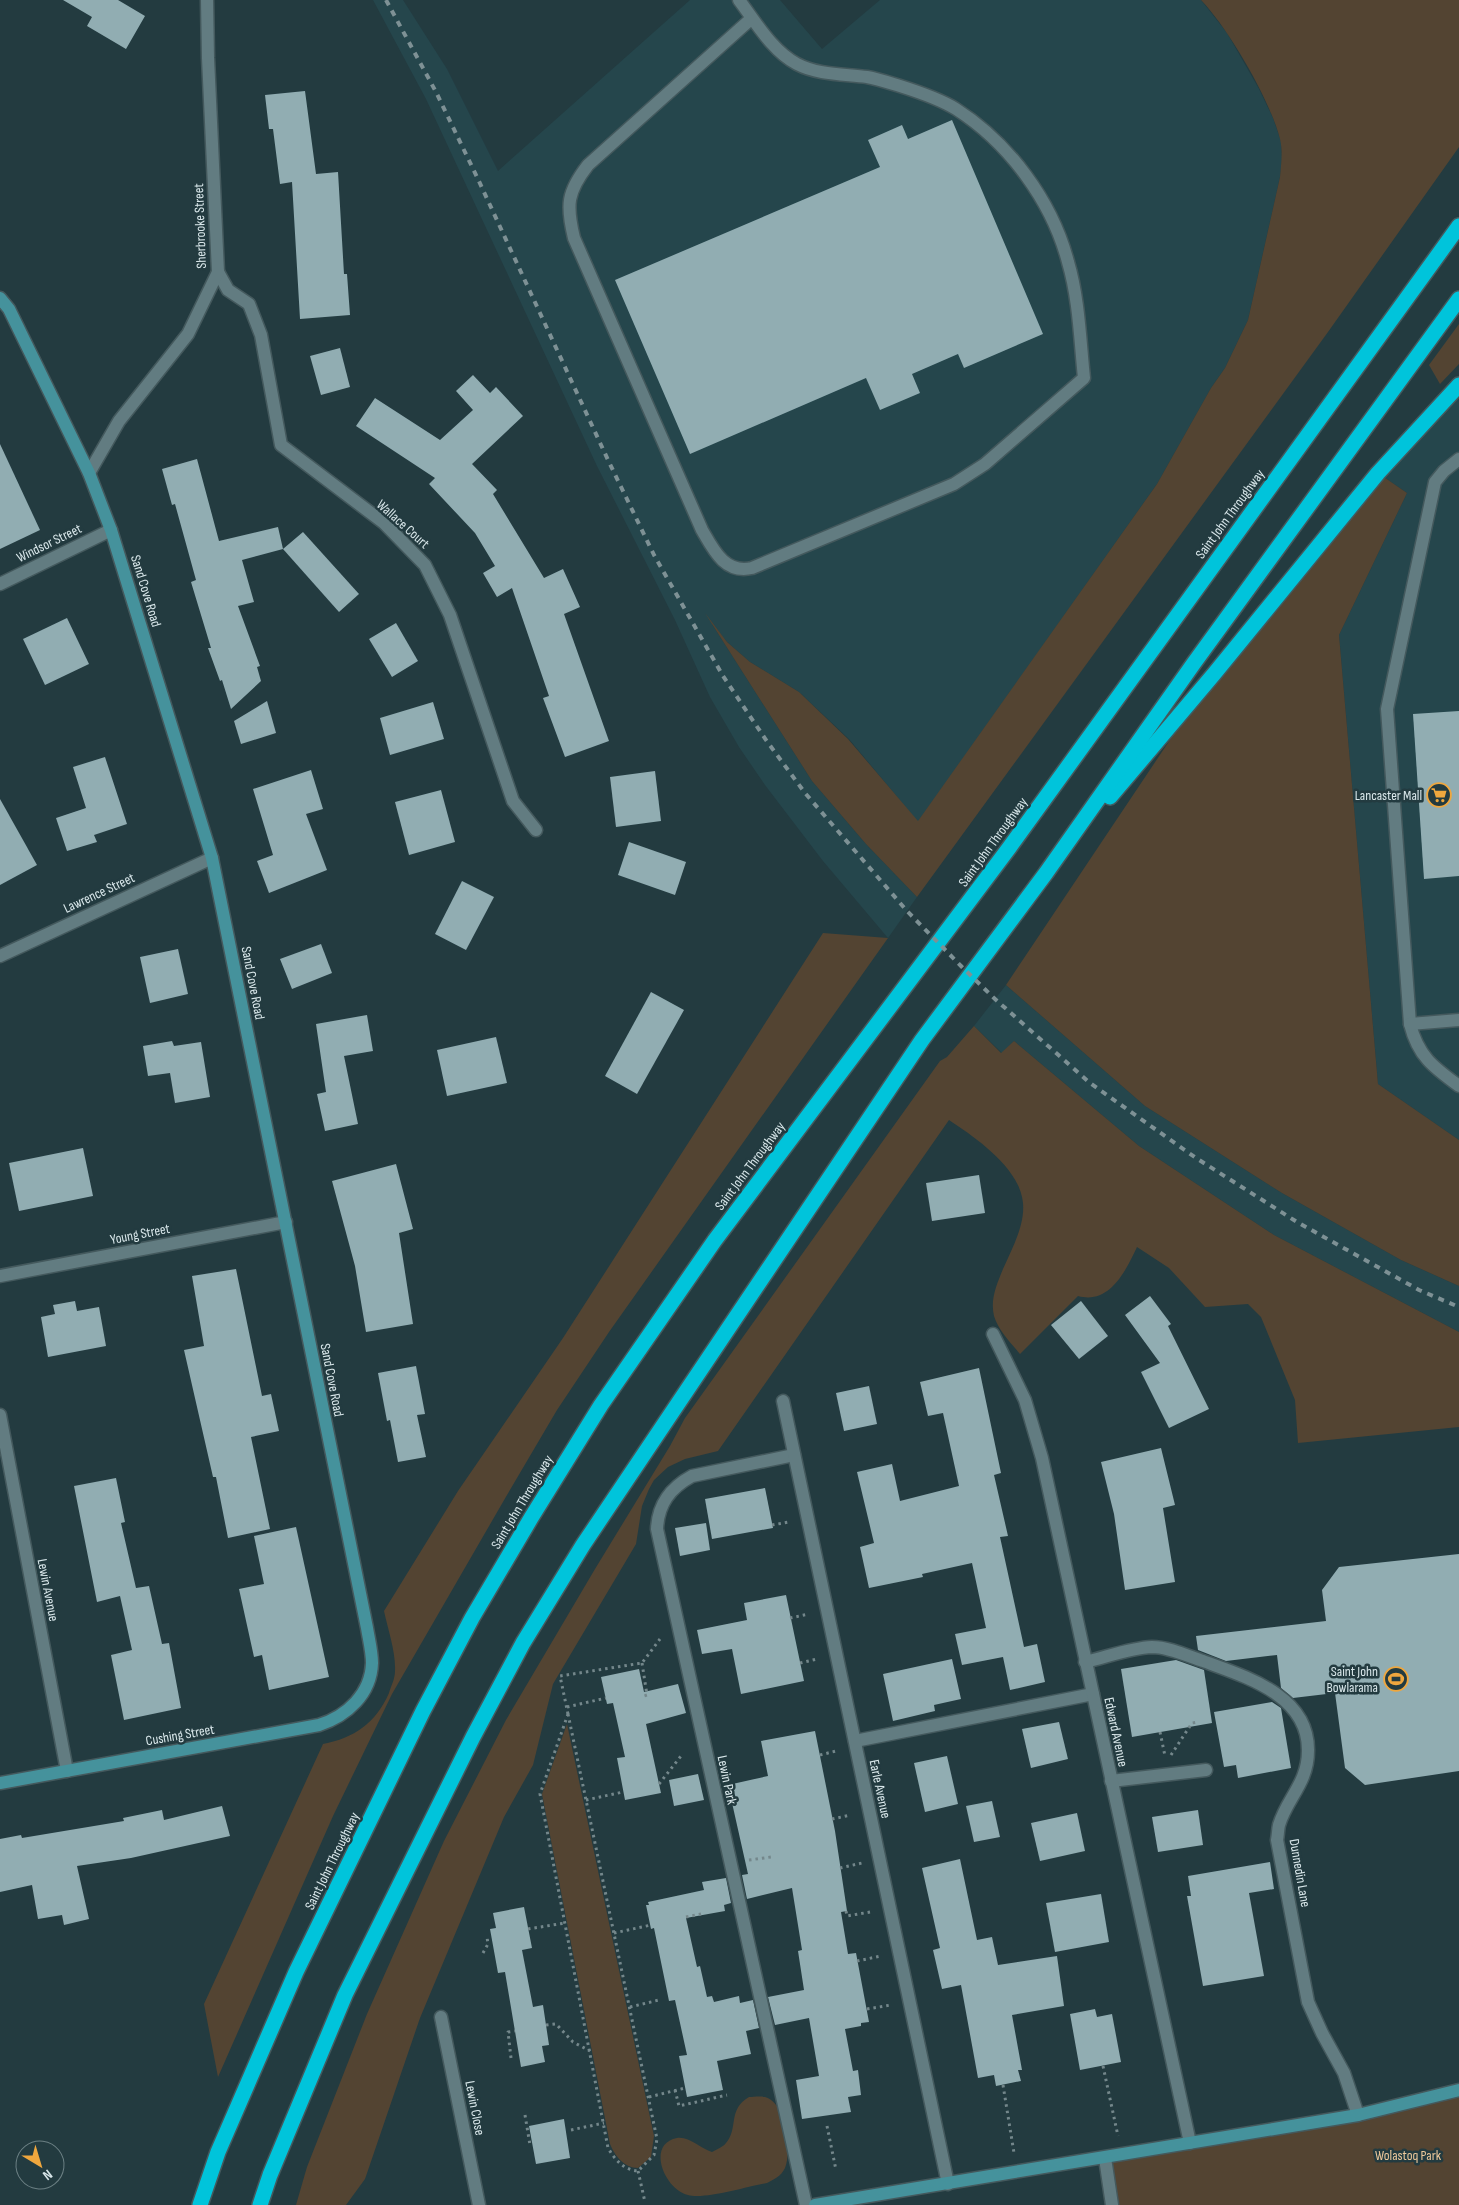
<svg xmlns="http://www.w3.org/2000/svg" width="1459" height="2205" font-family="'Sofia Sans Condensed',sans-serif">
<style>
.built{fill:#25464c}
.green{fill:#534432}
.building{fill:#91adb2}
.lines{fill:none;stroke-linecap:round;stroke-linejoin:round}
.lane-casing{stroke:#44595d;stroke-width:15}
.street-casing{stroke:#44595d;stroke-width:15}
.secondary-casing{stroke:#44595d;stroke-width:15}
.highway-casing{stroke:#44595d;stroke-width:18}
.path{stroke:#74878b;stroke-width:3;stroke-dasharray:2.5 4;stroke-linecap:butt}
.lane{stroke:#627c81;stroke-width:12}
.street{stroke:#627c81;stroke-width:12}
.secondary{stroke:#45929c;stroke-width:12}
.highway{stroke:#00c4db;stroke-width:15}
.rail{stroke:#7e9195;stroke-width:4;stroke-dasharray:6 6;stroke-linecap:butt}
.labels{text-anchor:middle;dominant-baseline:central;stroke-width:5;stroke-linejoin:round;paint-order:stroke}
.street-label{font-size:14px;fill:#dae8eb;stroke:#233b40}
.poi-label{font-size:14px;fill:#dae8eb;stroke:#233b40;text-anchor:end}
.park-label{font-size:14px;fill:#eec99b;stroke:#233b40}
</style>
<rect width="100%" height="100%" fill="#233b40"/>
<g class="built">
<path d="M 373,0 L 403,0 L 447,69 L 498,171 L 690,0 L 780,0 L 822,49 L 880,0 L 1201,0 L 1227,33 L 1259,89 L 1273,118 L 1281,141 L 1282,160 L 1280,177 L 1248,320 L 1225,368 L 1211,388 L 1157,484 L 918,822 L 849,739 L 799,692 L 750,662 L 727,642 L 712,624 L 812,781 L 866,844 L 917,897 L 888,938 L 823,861 L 765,785 L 739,747 L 710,697 L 675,620 L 597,466 L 426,99 Z"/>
<path d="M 1459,385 L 1459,1140 L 1378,1084 L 1339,635 L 1407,493 L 1378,473 Z"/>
<path d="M 1006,985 L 1145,1106 L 1282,1193 L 1401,1260 L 1459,1286 L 1459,1332 L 1274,1235 L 1139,1146 L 1014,1041 L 1002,1053 L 974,1026 Z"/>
</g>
<g class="green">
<path d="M 1201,0 L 1459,0 L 1459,147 L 1328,332 L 917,897 L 866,844 L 812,781 L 705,613 L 727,642 L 750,662 L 799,692 L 848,739 L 918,821 L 1157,484 L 1211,388 L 1225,368 L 1248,320 L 1280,177 C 1281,165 1283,152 1280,139 C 1270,100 1229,29 1201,0 Z"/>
<path d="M 1459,324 L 1459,364 L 1440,384 L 1429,365 Z"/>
<path d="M 1378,473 L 1407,493 L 1339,635 L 1378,1084 L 1459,1140 L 1459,1286 L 1401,1260 L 1282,1193 L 1145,1106 L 1006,985 L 1214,674 Z"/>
<path d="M 823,933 L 888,938 L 609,1332 L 557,1410 L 507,1495 L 392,1694 L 333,1816 L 218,2077 L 204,2004 L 323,1744 C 354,1738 376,1723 389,1693 C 391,1686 395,1679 395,1671 C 396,1652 388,1630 384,1611 L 458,1491 L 563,1338 Z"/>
<path d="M 974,1026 L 1001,1053 L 1014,1041 L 1139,1146 L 1274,1235 L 1459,1332 L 1459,1427 L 1298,1443 L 1295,1400 L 1261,1317 L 1248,1304 L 1205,1307 L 1169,1268 L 1137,1247 C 1126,1270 1110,1305 1078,1296 L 1020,1354 C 1011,1343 998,1330 994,1316 C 990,1299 997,1284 1003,1269 C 1012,1249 1025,1225 1023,1203 C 1020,1168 976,1138 949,1120 L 718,1451 L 685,1459 L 668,1467 L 654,1480 L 649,1489 L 642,1506 L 636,1544 L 553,1684 L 533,1765 L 504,1817 L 420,2018 L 365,2179 L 346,2205 L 296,2205 L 307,2167 L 367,2014 L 444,1841 L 506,1720 L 595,1569 L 670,1446 L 685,1418 L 940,1061 L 947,1057 Z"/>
<path d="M 567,1724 L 654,2136 L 651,2157 L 638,2168 C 624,2168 615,2156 610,2144 L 542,1794 Z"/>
<path d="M 1459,2090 L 1459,2205 L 1112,2205 L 1105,2158 Z"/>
<path d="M 749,2097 C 753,2097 760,2096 765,2097 C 786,2102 792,2151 785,2168 C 781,2176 775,2179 767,2183 C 749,2186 704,2200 688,2195 C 664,2189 646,2144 677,2138 C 689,2136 701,2149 712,2152 C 717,2149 723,2147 726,2143 C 739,2128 727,2110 749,2097 Z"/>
</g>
<g class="building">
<path d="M 63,0 L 118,0 L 145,16 L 126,49 L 87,26 L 92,17 Z"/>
<path d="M 305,91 L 316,174 L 338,172 L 344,274 L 347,274 L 350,315 L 300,319 L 292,182 L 280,184 L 273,129 L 269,129 L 265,95 Z"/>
<path d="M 952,120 L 1043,334 L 964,368 L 958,354 L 912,374 L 920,393 L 880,410 L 866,378 L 690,454 L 615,280 L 880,167 L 868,140 L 902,125 L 908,139 Z"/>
<path d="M 340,348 L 350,387 L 321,395 L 310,356 Z"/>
<path d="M 473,375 L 490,393 L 496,387 L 523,416 L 472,464 L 497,490 L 493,494 L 544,578 L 563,569 L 580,607 L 564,614 L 609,741 L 565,757 L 543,698 L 549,696 L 512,588 L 497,597 L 483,573 L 495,566 L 475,533 L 429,484 L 435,478 L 356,426 L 375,398 L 440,440 L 473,410 L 456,391 Z"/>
<path d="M 0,444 L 40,530 L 0,549 Z"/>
<path d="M 197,459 L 219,541 L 278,527 L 283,549 L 242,560 L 254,602 L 238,606 L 260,666 L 257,667 L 261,681 L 231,709 L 222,680 L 220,681 L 208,648 L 211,648 L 191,582 L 196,580 L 175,504 L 172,505 L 162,469 Z"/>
<path d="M 303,532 L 359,594 L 339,612 L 283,549 Z"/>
<path d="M 67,618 L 89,664 L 45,685 L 23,639 Z"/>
<path d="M 396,623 L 418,661 L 392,677 L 369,639 Z"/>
<path d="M 267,701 L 276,733 L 241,744 L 234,721 Z"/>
<path d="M 433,702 L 444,739 L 390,755 L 380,718 Z"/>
<path d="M 1459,711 L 1459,876 L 1424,879 L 1413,714 Z"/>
<path d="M 105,757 L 127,824 L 94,835 L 97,842 L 67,851 L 56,818 L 86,808 L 73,767 Z"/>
<path d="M 311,770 L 323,809 L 306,814 L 327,870 L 269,893 L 257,861 L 273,855 L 253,789 Z"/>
<path d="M 655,771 L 661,821 L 616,827 L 610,777 Z"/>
<path d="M 441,790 L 455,842 L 409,855 L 395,802 Z"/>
<path d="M 0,799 L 37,865 L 0,885 Z"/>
<path d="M 629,842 L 686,862 L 675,895 L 618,875 Z"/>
<path d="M 462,881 L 494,897 L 466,950 L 435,934 Z"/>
<path d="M 321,944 L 332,973 L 292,989 L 280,959 Z"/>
<path d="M 178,949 L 188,994 L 150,1003 L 140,957 Z"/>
<path d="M 651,992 L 684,1010 L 637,1094 L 605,1076 Z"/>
<path d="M 367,1015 L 373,1051 L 344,1056 L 358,1124 L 325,1131 L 317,1094 L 326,1092 L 316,1024 Z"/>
<path d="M 496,1037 L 507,1083 L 447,1096 L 437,1050 Z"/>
<path d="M 172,1041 L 174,1046 L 201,1042 L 210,1097 L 175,1103 L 170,1073 L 148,1076 L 143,1046 Z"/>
<path d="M 83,1148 L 93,1196 L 19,1211 L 9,1163 Z"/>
<path d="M 396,1164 L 413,1229 L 399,1233 L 413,1324 L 366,1332 L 355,1266 L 332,1181 Z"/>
<path d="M 979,1175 L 985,1213 L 932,1221 L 926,1183 Z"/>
<path d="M 236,1269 L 262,1396 L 271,1394 L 279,1431 L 251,1437 L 270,1529 L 228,1538 L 216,1477 L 213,1477 L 184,1350 L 204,1346 L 192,1276 Z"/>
<path d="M 1150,1296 L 1171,1324 L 1168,1326 L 1209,1409 L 1169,1428 L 1141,1372 L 1160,1363 L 1125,1315 Z"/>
<path d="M 75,1301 L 77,1311 L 99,1307 L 106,1346 L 48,1357 L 41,1317 L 55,1314 L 53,1305 Z"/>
<path d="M 1081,1301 L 1108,1336 L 1079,1359 L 1051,1325 Z"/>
<path d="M 416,1366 L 425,1414 L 417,1415 L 426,1457 L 398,1462 L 390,1420 L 387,1421 L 378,1373 Z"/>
<path d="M 979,1368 L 1001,1473 L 994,1475 L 1008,1536 L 1000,1537 L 1024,1647 L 1037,1644 L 1045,1682 L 1010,1690 L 1003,1657 L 962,1665 L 955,1634 L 986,1628 L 972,1563 L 922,1574 L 923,1577 L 869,1588 L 860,1547 L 874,1543 L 857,1472 L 892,1464 L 900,1501 L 959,1486 L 943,1413 L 928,1416 L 920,1382 Z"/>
<path d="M 869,1386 L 877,1424 L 844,1431 L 836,1393 Z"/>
<path d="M 1161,1448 L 1175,1505 L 1163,1508 L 1175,1582 L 1125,1590 L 1114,1514 L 1101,1462 Z"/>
<path d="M 116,1478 L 125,1522 L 121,1523 L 136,1588 L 149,1586 L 162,1644 L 169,1643 L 181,1708 L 124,1720 L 111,1655 L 132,1650 L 120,1596 L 97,1602 L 74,1486 Z"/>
<path d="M 765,1488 L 773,1528 L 712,1539 L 705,1499 Z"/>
<path d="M 706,1523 L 710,1550 L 680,1556 L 675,1528 Z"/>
<path d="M 296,1527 L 329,1677 L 269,1690 L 262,1655 L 254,1657 L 239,1589 L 264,1584 L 254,1536 Z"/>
<path d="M 1459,1554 L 1459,1771 L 1365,1785 L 1345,1768 L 1335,1693 L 1293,1698 L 1281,1688 L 1277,1655 L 1226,1661 L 1198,1650 L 1196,1636 L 1326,1621 L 1322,1590 L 1339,1567 Z"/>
<path d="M 786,1595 L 804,1681 L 741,1694 L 732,1649 L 702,1654 L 697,1630 L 747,1620 L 744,1603 Z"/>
<path d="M 952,1659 L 961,1699 L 934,1705 L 935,1711 L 893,1721 L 883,1674 Z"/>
<path d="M 1176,1660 L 1204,1670 L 1212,1723 L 1132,1737 L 1121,1669 Z"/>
<path d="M 639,1669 L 644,1692 L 678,1684 L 686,1713 L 646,1724 L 661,1793 L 625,1800 L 617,1758 L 625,1757 L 613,1703 L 607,1704 L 601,1677 Z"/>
<path d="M 1272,1702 L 1281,1708 L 1291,1768 L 1238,1778 L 1236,1765 L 1224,1767 L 1214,1712 Z"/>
<path d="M 1059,1722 L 1068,1759 L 1031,1768 L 1022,1729 Z"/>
<path d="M 815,1731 L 835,1831 L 847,1911 L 841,1912 L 848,1954 L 856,1953 L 869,2022 L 861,2023 L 861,2026 L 845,2029 L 853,2071 L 858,2070 L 861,2095 L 848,2097 L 851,2112 L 802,2119 L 796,2080 L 819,2076 L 809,2018 L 775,2025 L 768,1997 L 804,1990 L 798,1951 L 802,1950 L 792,1888 L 747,1899 L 742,1875 L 748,1874 L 728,1785 L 768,1776 L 761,1741 Z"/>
<path d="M 947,1756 L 958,1804 L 925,1812 L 914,1763 Z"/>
<path d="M 698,1774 L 704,1800 L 674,1806 L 669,1780 Z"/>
<path d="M 992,1801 L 1000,1837 L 974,1842 L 966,1806 Z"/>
<path d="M 222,1806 L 230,1836 L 131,1858 L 77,1866 L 89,1919 L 64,1925 L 62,1915 L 38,1919 L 32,1885 L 0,1892 L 0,1839 L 21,1835 L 22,1838 L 124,1821 L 123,1818 L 162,1810 L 164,1820 Z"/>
<path d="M 1198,1810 L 1203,1845 L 1158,1852 L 1152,1817 Z"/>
<path d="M 1077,1813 L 1085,1851 L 1040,1861 L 1031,1823 Z"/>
<path d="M 960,1859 L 977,1940 L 992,1937 L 998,1965 L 1057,1956 L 1064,2006 L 1012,2015 L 1022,2070 L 1018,2070 L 1021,2081 L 996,2086 L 994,2075 L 978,2078 L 961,1985 L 942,1989 L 933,1950 L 940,1948 L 922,1868 Z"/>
<path d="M 1270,1862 L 1274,1889 L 1249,1893 L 1264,1976 L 1203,1986 L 1187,1896 L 1191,1896 L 1188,1876 Z"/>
<path d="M 726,1878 L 731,1903 L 724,1905 L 725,1911 L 686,1918 L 697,1967 L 700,1966 L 707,1997 L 712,1996 L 714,2002 L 739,1996 L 740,2003 L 753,2000 L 759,2028 L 746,2031 L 751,2054 L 717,2061 L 723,2090 L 687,2097 L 679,2056 L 687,2055 L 675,2000 L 669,2001 L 654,1928 L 651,1929 L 646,1905 L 649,1905 L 648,1902 L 704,1890 L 702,1882 Z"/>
<path d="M 1101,1894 L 1109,1942 L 1055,1952 L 1046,1903 Z"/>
<path d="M 524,1907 L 532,1948 L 522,1950 L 533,2007 L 543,2005 L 549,2045 L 542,2046 L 545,2062 L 521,2067 L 505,1972 L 498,1973 L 490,1929 L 496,1928 L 493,1913 Z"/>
<path d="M 1095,2009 L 1097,2017 L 1112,2014 L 1121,2062 L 1080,2070 L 1070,2014 Z"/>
<path d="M 564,2119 L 570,2158 L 536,2164 L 529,2126 Z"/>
</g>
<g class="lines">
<g class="lane-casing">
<g id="lane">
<path d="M 739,0 C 755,21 772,51 797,64 C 818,75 844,74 867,77 C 878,79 890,83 900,86 C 919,92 940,99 956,109 C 1009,143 1052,201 1068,262 C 1079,299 1080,340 1084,378 L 985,464 L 954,484 L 752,568 C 725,574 714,551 702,530 L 574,238 C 566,205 567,192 588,165 L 752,18"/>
<path d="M 1459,459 L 1444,471 L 1435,482 L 1387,709 L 1410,1024 C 1418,1056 1433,1067 1459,1086"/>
<path d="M 1410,1024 L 1459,1020"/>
<path d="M 794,1455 L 692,1476 C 670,1488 658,1504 657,1529 L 806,2205"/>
<path d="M 1085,1662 C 1107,1657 1130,1648 1152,1647 C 1169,1647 1188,1656 1203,1661 C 1246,1677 1309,1695 1308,1751 C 1308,1783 1287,1798 1279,1825 C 1278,1829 1278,1835 1277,1840 L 1308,2002 L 1322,2033 L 1344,2073 L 1358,2115"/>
<path d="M 855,1741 L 1093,1694"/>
<path d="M 1111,1781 L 1206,1770"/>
</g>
</g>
<g class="street-casing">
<g id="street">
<path d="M 218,272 L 228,290 L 249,304 L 261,335 L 281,445 L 384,523 L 425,565 L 450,615 L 513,801 L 536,830"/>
<path d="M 89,473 L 119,421 L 188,334 L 218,272 L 208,58 L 207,0"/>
<path d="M 0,584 L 111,530"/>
<path d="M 0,956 L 212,858"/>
<path d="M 0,1276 L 286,1222"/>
<path d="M 993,1334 L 1025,1400 L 1042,1458 L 1190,2143"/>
<path d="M 783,1401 L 948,2184"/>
<path d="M 0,1415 L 67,1771"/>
<path d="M 441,2017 L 479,2205"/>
<path d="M 1105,2158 L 1112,2205"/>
</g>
</g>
<g class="secondary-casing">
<g id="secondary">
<path d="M 0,298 L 9,309 L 89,473 L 111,530 L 212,858 L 367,1628 C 369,1640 372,1652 372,1663 C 371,1694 347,1716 319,1725 L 0,1783"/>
<path d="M 815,2205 L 1358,2115 L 1459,2090"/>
</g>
</g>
<g class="highway-casing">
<g id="highway">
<path d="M 1110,797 L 1214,674 L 1378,473 L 1459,385"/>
<path d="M 200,2205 L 218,2152 L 296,1972 L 423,1711 L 472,1618 L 531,1518 L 601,1405 L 715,1240 L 1009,848 L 1459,226"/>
<path d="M 260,2205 L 270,2175 L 345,1995 L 411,1862 L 473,1737 L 523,1643 L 583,1545 L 922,1040 L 1046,873 L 1194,663 L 1459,299"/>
</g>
</g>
<g class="path">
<path d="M 772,1525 L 789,1522"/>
<path d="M 790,1618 L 809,1614"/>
<path d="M 642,1663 L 647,1695 L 644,1696"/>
<path d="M 800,1663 L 817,1659"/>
<path d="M 567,1707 L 606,1698"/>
<path d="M 568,1714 L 657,2139 L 654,2155 L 638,2171 C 624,2170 615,2160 608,2148 L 540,1794 Z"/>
<path d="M 568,1714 L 560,1676 L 642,1663 L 660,1639"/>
<path d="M 1160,1732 L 1165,1756"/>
<path d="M 820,1755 L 836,1751"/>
<path d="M 1171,1755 L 1192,1723 L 1198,1722"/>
<path d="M 659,1784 L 681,1756"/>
<path d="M 586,1800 L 623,1792"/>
<path d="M 832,1819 L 851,1815"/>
<path d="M 749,1860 L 771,1857"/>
<path d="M 840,1868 L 862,1863"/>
<path d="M 846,1911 L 847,1916 L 870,1912"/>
<path d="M 686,1917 L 701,1914"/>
<path d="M 528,1929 L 565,1923"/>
<path d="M 614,1933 L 651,1925"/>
<path d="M 483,1953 L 488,1944 L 487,1937 L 489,1937"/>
<path d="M 857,1961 L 881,1956"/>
<path d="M 630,2007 L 659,2000"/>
<path d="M 867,2009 L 891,2005"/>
<path d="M 546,2025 L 556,2024 L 573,2042 L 590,2051"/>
<path d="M 511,2058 L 508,2032 L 515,2031"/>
<path d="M 1103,2066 L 1118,2136"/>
<path d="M 1003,2085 L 1014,2153"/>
<path d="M 675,2090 L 679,2106 L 727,2095"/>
<path d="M 649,2097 L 685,2088"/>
<path d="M 525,2115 L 530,2145 L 532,2145"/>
<path d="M 827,2126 L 836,2170"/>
<path d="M 571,2130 L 604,2123"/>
<path d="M 638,2171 L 645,2202"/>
</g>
<use href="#lane" class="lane"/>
<use href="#street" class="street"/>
<use href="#secondary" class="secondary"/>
<use href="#highway" class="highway"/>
<path class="rail" d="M 386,0 L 436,92 L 477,177 L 608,460 L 654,555 L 723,676 L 766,740 L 805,793 L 907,911 L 962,967 L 995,999 L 1090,1083 L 1196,1158 L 1297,1222 L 1419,1290 L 1459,1307"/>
</g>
<defs>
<g id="supermarket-ring" transform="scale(1.25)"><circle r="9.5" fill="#233b40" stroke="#efa73e" stroke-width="1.5"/><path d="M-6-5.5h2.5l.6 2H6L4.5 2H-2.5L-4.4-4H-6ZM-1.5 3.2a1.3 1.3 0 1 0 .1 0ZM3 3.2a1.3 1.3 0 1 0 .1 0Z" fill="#efa73e"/></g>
<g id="stadium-ring" transform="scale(1.25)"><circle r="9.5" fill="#233b40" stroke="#efa73e" stroke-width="1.5"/><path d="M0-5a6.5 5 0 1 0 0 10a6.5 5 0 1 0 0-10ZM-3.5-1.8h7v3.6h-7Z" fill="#efa73e"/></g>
</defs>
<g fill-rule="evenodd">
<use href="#supermarket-ring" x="1439" y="795"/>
<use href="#stadium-ring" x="1396" y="1679"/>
</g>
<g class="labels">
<g class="street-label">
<text transform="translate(200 226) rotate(-92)">Sherbrooke Street</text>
<text transform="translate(1230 514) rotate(-54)">Saint John Throughway</text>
<text transform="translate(403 524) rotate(42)">Wallace Court</text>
<text transform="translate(49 543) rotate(-26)">Windsor Street</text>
<text transform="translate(146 591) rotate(73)">Sand Cove Road</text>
<text transform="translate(993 842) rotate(-54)">Saint John Throughway</text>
<text transform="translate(99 893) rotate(-25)">Lawrence Street</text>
<text transform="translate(253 983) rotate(79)">Sand Cove Road</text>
<text transform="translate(750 1166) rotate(-53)">Saint John Throughway</text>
<text transform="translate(140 1234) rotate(-11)">Young Street</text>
<text transform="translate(332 1380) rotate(79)">Sand Cove Road</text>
<text transform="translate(522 1502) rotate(-59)">Saint John Throughway</text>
<text transform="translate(48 1590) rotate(79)">Lewin Avenue</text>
<text transform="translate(1116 1732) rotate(78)">Edward Avenue</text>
<text transform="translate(180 1735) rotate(-10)">Cushing Street</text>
<text transform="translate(727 1780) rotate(78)">Lewin Park</text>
<text transform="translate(880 1789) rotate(78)">Earle Avenue</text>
<text transform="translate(332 1861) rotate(-64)">Saint John Throughway</text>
<text transform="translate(1300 1873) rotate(80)">Dunnedin Lane</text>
<text transform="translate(475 2108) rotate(79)">Lewin Close</text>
</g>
<g class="poi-label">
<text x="1422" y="795">Lancaster Mall</text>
<text x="1378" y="1671">Saint John<tspan x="1378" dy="16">Bowlarama</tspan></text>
</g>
<g class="park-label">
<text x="1408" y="2155">Wolastoq Park</text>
</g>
</g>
<g transform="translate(40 2165) rotate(142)"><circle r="24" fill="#233b40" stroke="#6c8084"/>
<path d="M0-4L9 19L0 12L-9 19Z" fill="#efa73e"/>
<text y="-8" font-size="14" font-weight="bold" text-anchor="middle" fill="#dae8eb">N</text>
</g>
</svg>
